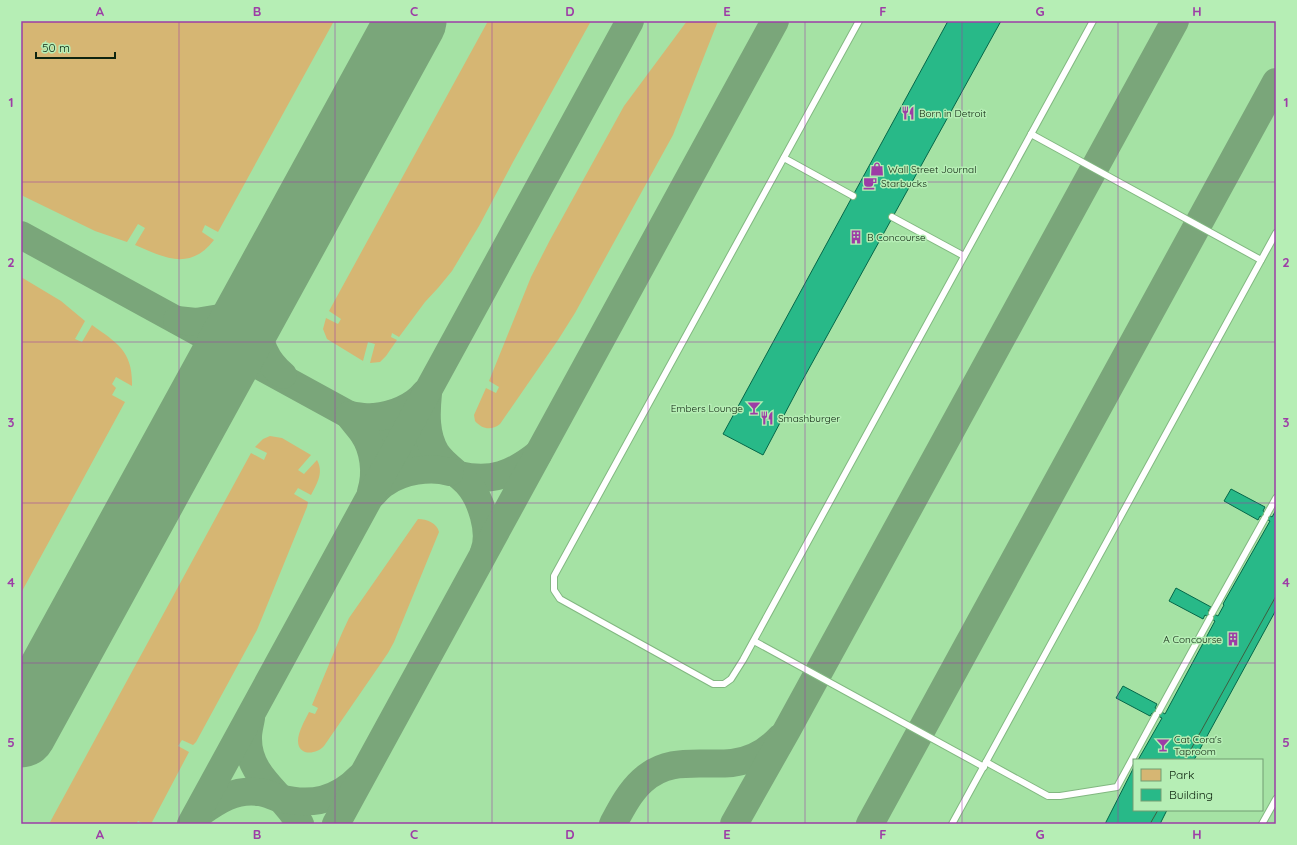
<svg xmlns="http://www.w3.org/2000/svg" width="1297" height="845" font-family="Quicksand,sans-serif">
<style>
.built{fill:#a5e2a4;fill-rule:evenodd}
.green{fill:#d6b673}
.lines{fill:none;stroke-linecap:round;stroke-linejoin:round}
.taxiway{stroke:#7aa67a;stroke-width:28}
.runway{stroke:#7aa67a;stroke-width:71}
.building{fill:#28b988;stroke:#046749}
.service-casing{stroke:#82b881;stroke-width:8}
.service{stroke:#fff;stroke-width:6}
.tram{stroke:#3e5e3f;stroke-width:1}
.grid{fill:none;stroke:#9d3da6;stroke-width:1;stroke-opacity:0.55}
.labels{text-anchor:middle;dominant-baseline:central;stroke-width:3;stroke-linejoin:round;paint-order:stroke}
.poi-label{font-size:10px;fill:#0e240f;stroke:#b6eeb5;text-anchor:start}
.neatline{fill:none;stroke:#9d3da6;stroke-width:1.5}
.grid-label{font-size:13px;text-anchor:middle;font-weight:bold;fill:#9d3da6}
</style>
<rect width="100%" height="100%" fill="#b6eeb5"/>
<path class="built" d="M 21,21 L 1276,21 L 1276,824 L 21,824 ZM 1134,760 L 1262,760 L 1262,810 L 1134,810 Z"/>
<g class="green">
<path d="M 21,21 L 334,21 L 218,232 L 205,225 L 202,232 L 214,240 C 190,271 165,258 135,245 L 145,228 L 138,224 L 127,242 L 95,231 L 21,195 Z"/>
<path d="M 488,21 L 591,21 L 513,162 L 479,226 L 452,271 L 438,288 L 425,302 L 399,337 L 392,333 L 391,337 L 397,340 L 386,356 L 380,362 L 370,363 L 375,344 L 368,342 L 363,361 L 327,339 L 323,329 L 326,318 L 338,324 L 341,319 L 329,311 Z"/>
<path d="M 687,21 L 718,21 L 673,135 L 575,313 L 558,340 L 500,424 C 491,431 482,429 475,421 L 474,415 L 486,388 L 496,393 L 499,387 L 489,381 L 531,277 L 550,240 L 624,106 Z"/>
<path d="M 21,277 L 61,301 L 85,321 L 75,339 L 82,342 L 92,325 C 117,343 133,351 132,386 L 116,377 L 112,384 L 116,388 L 112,395 L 125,402 L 21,593 Z"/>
<path d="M 270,436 L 282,438 L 311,455 L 298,470 L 304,474 L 317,460 C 324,473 317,483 311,495 L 298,488 L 294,494 L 308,502 L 307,507 L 257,630 L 196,742 L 193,745 L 182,740 L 178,746 L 189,752 L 151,824 L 144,824 L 138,821 L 136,824 L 49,824 L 251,453 L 264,460 L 267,453 L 255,447 L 263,439 Z"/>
<path d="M 418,519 C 427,519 437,523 439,532 L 394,642 L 388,653 L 324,746 C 316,755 298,756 298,741 C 298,732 305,720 309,712 L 315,714 L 318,708 L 312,705 L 342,633 L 349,618 Z"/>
</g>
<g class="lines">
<g class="taxiway">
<path d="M 21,235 L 459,475 C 491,483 513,474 538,454"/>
<path d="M 273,274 C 267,288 258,305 258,321 C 258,343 267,362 283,375"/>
<path d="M 177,320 L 196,322 L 220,318 L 243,307 L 268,281"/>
<path d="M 428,393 C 426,413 425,435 436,453 C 444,465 458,473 467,483 C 481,498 492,532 484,552"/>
<path d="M 371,492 C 377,473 374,449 363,433 C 359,427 353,421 349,415 C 357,416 366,418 374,417 C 392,416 414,407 425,393"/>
<path d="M 373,494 C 377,490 380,486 385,483 C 402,471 430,466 450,472"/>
<path d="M 251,718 C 250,724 248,731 248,737 C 247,777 283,793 300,824"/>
<path d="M 197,815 C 216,802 233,789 258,792 C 265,792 272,796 279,798 C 311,806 337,801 360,777"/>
<path d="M 191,824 L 630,21"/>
<path d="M 336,824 L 775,21"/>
<path d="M 613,824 C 621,809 629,793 642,781 C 669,756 700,766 732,763 C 751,761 768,751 780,738"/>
<path d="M 734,824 L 787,730 L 1175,21"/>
<path d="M 870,824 L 1276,82"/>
</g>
<path class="runway" d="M 21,732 L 411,21"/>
</g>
<g class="building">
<path d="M 948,21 L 1001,21 L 801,383 L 763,455 L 723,434 Z"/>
<path d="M 1231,489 L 1265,507 L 1263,511 L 1272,517 L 1276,510 L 1276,610 L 1194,760 L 1138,760 L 1162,718 L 1152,713 L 1150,716 L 1116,698 L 1123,686 L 1157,704 L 1155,708 L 1165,714 L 1215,621 L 1205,615 L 1203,619 L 1169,601 L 1176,588 L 1211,607 L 1208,611 L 1218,616 L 1224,605 L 1223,604 L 1270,521 L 1260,516 L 1258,520 L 1224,501 Z"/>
<path d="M 1134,767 L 1134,810 L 1167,810 L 1160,824 L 1105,824 Z"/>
</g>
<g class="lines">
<g class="service-casing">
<g id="service">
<path d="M 859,21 L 554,576 L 554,590 L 560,599 L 713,684 L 724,684 L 731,679 L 743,660 L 1093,21"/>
<path d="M 1031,134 L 1261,260"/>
<path d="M 784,158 L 853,196"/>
<path d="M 892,217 L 964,256"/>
<path d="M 1267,514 L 1276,498"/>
<path d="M 1212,613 L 1265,518"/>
<path d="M 754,641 L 984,767"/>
<path d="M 1159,711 L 1210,618"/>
<path d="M 986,762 L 1048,796 L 1060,796 L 1117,787 L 1156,715"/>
<path d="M 952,824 L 1276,233"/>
<path d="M 1262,824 L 1276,799"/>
</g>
</g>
<use href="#service" class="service"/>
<g class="tram">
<path d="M 1185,760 L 1276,596"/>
<path d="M 1150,824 L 1158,810"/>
</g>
</g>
<path class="grid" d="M 179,21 L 179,824M 335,21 L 335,824M 492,21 L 492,824M 648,21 L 648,824M 805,21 L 805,824M 962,21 L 962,824M 1118,21 L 1118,824M 21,182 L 1276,182M 21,342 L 1276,342M 21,503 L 1276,503M 21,663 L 1276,663"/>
<defs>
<g id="restaurant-bare" transform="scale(1.08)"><path d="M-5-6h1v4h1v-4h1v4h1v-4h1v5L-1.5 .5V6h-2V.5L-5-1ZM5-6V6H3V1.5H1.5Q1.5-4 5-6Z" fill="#9d3da6" stroke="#b6eeb5" stroke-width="2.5" paint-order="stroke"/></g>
<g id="shop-bare" transform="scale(1.08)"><path d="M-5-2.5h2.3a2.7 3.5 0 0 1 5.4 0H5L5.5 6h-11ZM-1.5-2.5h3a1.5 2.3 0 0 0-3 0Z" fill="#9d3da6" stroke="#b6eeb5" stroke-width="2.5" paint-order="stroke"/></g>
<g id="cafe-bare" transform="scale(1.08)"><path d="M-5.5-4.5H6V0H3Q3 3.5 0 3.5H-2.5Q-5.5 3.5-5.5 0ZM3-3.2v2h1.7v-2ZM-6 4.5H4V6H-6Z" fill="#9d3da6" stroke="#b6eeb5" stroke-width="2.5" paint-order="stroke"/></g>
<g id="building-bare" transform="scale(1.08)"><path d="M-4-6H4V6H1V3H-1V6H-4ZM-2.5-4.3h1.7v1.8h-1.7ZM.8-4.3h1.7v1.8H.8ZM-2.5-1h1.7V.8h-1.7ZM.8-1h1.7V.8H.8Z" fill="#9d3da6" stroke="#b6eeb5" stroke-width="2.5" paint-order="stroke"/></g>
<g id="bar-bare" transform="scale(1.08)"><path d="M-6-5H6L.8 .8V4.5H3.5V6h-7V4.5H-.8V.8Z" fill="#9d3da6" stroke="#b6eeb5" stroke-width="2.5" paint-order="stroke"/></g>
</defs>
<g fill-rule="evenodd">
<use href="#restaurant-bare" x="908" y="113"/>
<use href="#shop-bare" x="877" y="169"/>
<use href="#cafe-bare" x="870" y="183"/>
<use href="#building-bare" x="856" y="237"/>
<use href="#bar-bare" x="754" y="408"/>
<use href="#restaurant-bare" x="767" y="418"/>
<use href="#building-bare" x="1233" y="639"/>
<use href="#bar-bare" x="1163" y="745"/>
</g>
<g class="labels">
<g class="poi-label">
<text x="919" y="113">Born in Detroit</text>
<text x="888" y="169">Wall Street Journal</text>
<text x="881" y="183">Starbucks</text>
<text x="867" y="237">B Concourse</text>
<text x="743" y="408" text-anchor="end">Embers Lounge</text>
<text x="778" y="418">Smashburger</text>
<text x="1222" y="639" text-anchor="end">A Concourse</text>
<text x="1174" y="739">Cat Cora's<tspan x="1174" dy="12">Taproom</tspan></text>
</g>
</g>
<rect width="1297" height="845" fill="none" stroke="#b6eeb5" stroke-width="44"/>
<rect x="1133" y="759" width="130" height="52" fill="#b6eeb5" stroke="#739d73"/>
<rect x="1141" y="769" width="20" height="12" fill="#d6b673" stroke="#739d73"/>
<text x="1169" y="779" font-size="12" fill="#0e240f">Park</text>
<rect x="1141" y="789" width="20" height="12" fill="#28b988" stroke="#739d73"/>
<text x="1169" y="799" font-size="12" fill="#0e240f">Building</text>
<path d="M36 52v6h79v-6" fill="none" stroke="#0e240f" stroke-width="2"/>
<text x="42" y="52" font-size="12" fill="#0e240f" stroke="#b6eeb5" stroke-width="3" paint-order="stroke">50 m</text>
<rect x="22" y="22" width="1253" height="801" class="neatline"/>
<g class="grid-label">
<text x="100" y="16">A</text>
<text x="257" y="16">B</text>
<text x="414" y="16">C</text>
<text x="570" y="16">D</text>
<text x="727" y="16">E</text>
<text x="883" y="16">F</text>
<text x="1040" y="16">G</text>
<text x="1197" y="16">H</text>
<text x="11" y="107">1</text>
<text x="1286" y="107">1</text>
<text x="11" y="267">2</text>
<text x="1286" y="267">2</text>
<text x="11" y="427">3</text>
<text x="1286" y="427">3</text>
<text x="11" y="587">4</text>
<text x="1286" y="587">4</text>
<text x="11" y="747">5</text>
<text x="1286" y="747">5</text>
<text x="100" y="839">A</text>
<text x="257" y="839">B</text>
<text x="414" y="839">C</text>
<text x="570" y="839">D</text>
<text x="727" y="839">E</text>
<text x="883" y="839">F</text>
<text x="1040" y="839">G</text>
<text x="1197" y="839">H</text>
</g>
</svg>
